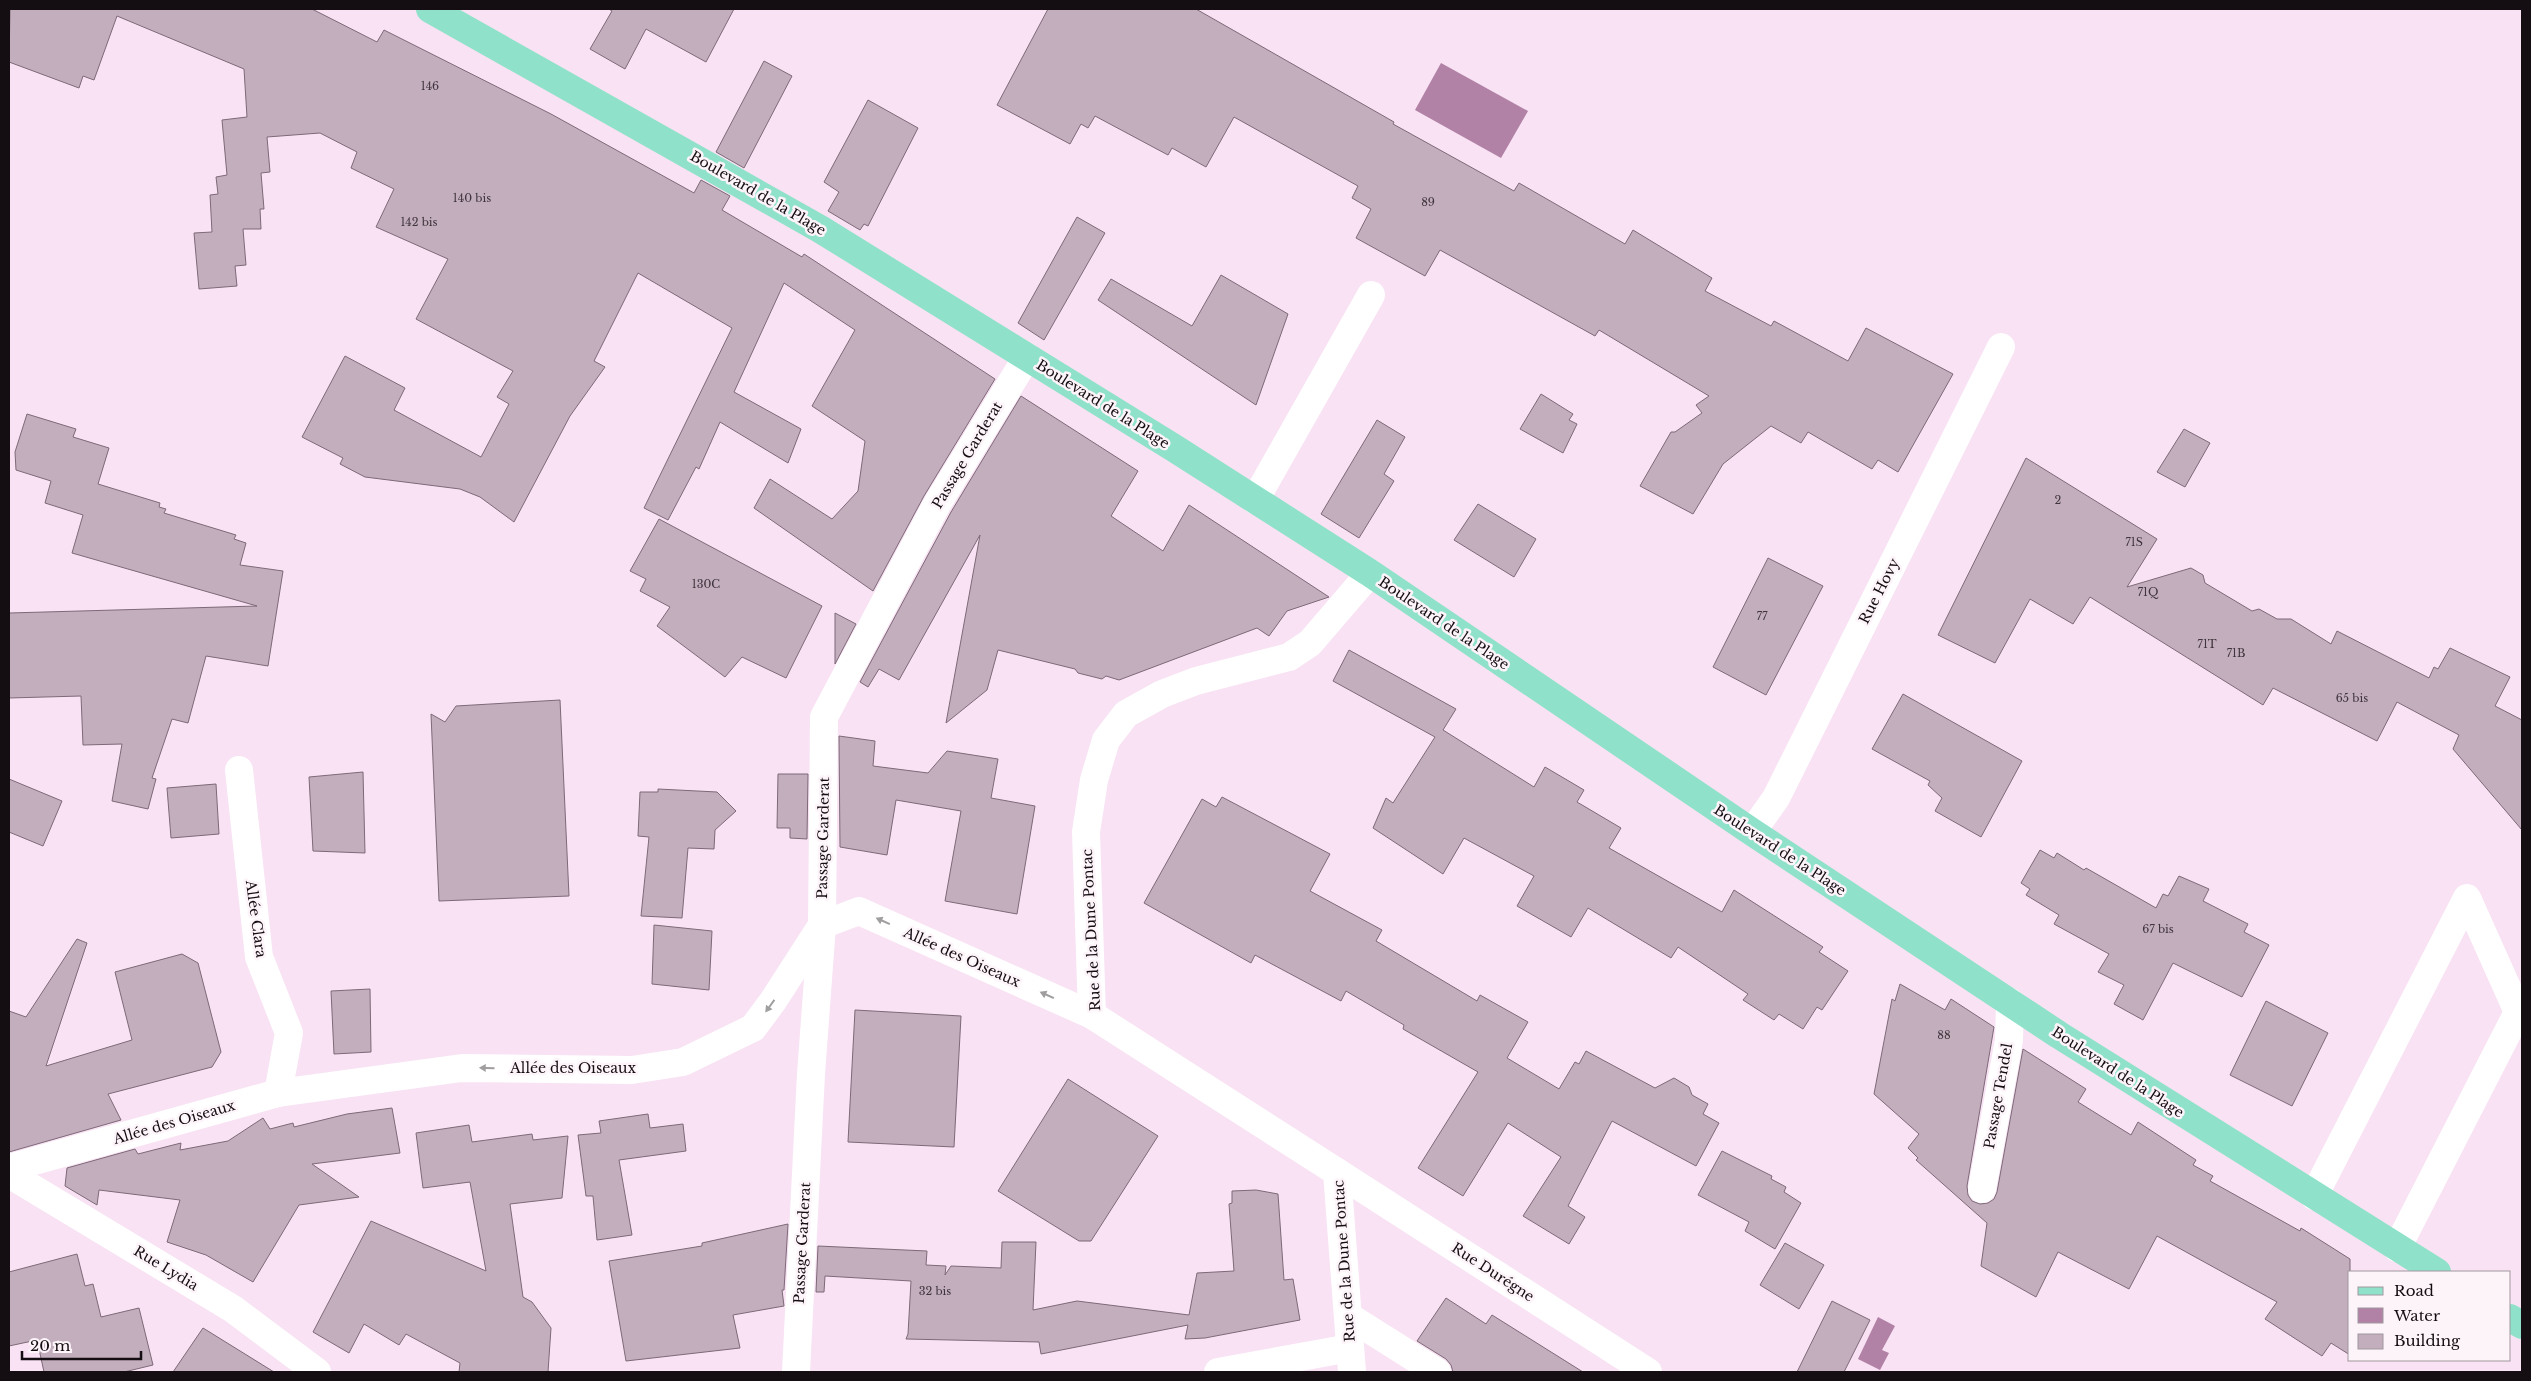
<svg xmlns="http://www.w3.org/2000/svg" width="2531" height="1381" font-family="'Libre Baskerville',serif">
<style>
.water{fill:#b181a6}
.building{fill:#c3aebe;stroke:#7d6978}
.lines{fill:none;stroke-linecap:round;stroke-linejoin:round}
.minor{stroke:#fff;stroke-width:28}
.major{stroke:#8fe2c9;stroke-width:28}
.oneway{fill:#a19ea0}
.labels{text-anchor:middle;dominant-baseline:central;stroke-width:5;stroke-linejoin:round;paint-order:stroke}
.number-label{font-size:11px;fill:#40353d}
.street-label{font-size:14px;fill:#140d12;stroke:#fdf4fa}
</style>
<rect width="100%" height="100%" fill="#f8e2f3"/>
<g class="water">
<path d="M 1441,63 L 1528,111 L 1501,158 L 1415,110 Z"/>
<path d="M 1878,1317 L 1895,1326 L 1882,1350 L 1889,1353 L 1880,1370 L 1858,1359 Z"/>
</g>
<g class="building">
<path d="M 10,9 L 312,9 L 377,42 L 384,30 L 551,114 L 694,193 L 701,180 L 730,196 L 722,210 L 802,257 L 804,254 L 995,379 L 924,496 L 873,591 L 754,508 L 770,479 L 832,519 L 858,491 L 865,441 L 812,406 L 855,330 L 784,283 L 734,392 L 801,429 L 788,463 L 720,422 L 699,469 L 696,467 L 668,520 L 644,508 L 732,328 L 638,273 L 594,361 L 605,367 L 570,416 L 514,522 L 480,497 L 460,489 L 365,477 L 340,464 L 343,458 L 302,437 L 345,356 L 405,388 L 394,410 L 481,457 L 509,404 L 497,397 L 513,371 L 416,319 L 448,259 L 376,227 L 394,189 L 351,168 L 357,152 L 320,133 L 267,137 L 270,172 L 261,173 L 264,209 L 260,209 L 261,229 L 243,229 L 246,265 L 235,266 L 237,286 L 199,289 L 194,233 L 212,232 L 210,195 L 218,194 L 216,177 L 227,175 L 222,120 L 247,117 L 244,69 L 117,16 L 94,80 L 83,76 L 79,88 L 9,62 Z"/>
<path d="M 609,9 L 734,9 L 706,62 L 646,29 L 625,69 L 590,49 L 612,11 Z"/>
<path d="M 1048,9 L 1196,9 L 1394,122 L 1393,124 L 1514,191 L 1519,183 L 1625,244 L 1633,230 L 1712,278 L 1705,291 L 1771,326 L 1774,321 L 1848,361 L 1866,328 L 1953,374 L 1898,472 L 1878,460 L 1872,469 L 1808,432 L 1801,443 L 1771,426 L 1723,464 L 1693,514 L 1640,486 L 1671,432 L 1675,432 L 1702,413 L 1696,405 L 1709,396 L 1599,330 L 1595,336 L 1440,250 L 1425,276 L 1356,238 L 1371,209 L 1352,198 L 1358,186 L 1234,117 L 1206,167 L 1172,148 L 1168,155 L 1095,116 L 1088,128 L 1081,124 L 1070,144 L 997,105 Z"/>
<path d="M 764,61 L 792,76 L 744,168 L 716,152 Z"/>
<path d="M 868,100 L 918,128 L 868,226 L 864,224 L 860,230 L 828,211 L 839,192 L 824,182 Z"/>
<path d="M 1077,217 L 1105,233 L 1044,340 L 1018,323 Z"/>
<path d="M 1221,275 L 1288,314 L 1256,405 L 1098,300 L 1111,279 L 1192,326 Z"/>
<path d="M 1541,394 L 1573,414 L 1569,420 L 1577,424 L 1563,453 L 1520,429 Z"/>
<path d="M 1021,396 L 1138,471 L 1111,516 L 1163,551 L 1189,505 L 1329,597 L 1287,611 L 1269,636 L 1257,628 L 1119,680 L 1106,676 L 1102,679 L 1078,673 L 1075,669 L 998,650 L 987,690 L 946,723 L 980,535 L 899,680 L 879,669 L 868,687 L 860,682 L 951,512 Z"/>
<path d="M 27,414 L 76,429 L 73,437 L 109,448 L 98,484 L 160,503 L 159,507 L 166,509 L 164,513 L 236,535 L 234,539 L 246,543 L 240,565 L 283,571 L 268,666 L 206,656 L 188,723 L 172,719 L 152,778 L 156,779 L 148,809 L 112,801 L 122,744 L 83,745 L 81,696 L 9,698 L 9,613 L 257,606 L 72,553 L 83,515 L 45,503 L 51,481 L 16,470 L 15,452 Z"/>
<path d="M 1377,420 L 1405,437 L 1384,474 L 1394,481 L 1359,538 L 1321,514 Z"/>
<path d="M 2184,429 L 2210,443 L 2185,487 L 2157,472 Z"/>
<path d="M 2026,458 L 2157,539 L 2127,587 L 2191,568 L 2203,575 L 2205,583 L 2252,611 L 2259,609 L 2277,619 L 2291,619 L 2331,644 L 2337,631 L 2429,678 L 2434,667 L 2438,669 L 2450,648 L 2510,677 L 2495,706 L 2522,720 L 2522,830 L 2453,749 L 2459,735 L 2397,702 L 2377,741 L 2273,688 L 2263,705 L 2090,597 L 2073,624 L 2030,599 L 1995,663 L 1938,635 Z"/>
<path d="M 1478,504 L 1536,539 L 1514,577 L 1454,540 Z"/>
<path d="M 659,519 L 822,606 L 786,678 L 742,657 L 725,677 L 657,626 L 670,607 L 640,591 L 646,579 L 630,571 Z"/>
<path d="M 1768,558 L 1823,586 L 1766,695 L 1713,667 Z"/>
<path d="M 835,613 L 856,624 L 835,664 Z"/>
<path d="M 1349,650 L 1456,709 L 1443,730 L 1534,787 L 1545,767 L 1584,790 L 1577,802 L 1621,828 L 1609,848 L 1722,912 L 1734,890 L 1823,947 L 1819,952 L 1848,971 L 1822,1010 L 1817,1007 L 1803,1029 L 1779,1014 L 1774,1020 L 1743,1000 L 1748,994 L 1678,947 L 1671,958 L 1588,908 L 1571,937 L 1517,906 L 1534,876 L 1464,838 L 1443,874 L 1373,828 L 1386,798 L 1393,803 L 1435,737 L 1333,681 Z"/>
<path d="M 1903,694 L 2022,761 L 1981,837 L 1935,811 L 1942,798 L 1928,785 L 1930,781 L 1872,749 Z"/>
<path d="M 560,700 L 569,896 L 439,901 L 431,714 L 445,722 L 456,706 Z"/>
<path d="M 839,736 L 875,741 L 873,766 L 928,773 L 947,751 L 998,759 L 991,798 L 1035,806 L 1017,914 L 945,901 L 961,811 L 896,800 L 887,855 L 840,847 Z"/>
<path d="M 363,772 L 365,853 L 313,851 L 309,777 Z"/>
<path d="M 778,774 L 808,774 L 807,839 L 790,838 L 790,828 L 777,828 Z"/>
<path d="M 9,779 L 62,801 L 43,846 L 9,832 Z"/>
<path d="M 216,784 L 219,834 L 171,838 L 167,788 Z"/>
<path d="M 658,789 L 717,792 L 736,811 L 715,830 L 714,849 L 688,848 L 682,918 L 641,916 L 649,837 L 638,836 L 640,792 L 658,792 Z"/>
<path d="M 1222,797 L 1330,854 L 1310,891 L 1382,930 L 1376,941 L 1477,1001 L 1480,995 L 1528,1022 L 1507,1058 L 1559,1089 L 1575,1062 L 1579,1064 L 1586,1051 L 1655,1088 L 1674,1078 L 1689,1087 L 1692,1095 L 1708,1104 L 1703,1114 L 1719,1123 L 1696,1166 L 1612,1121 L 1568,1206 L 1585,1217 L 1569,1244 L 1523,1216 L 1561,1157 L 1508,1123 L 1463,1196 L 1418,1168 L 1478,1072 L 1403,1029 L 1404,1025 L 1346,991 L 1341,1001 L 1255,955 L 1251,963 L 1144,903 L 1202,799 L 1216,807 Z"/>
<path d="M 2040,850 L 2054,858 L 2057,853 L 2084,870 L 2086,868 L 2156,908 L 2163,894 L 2168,896 L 2179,876 L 2209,889 L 2203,901 L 2248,924 L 2244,932 L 2269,945 L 2242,997 L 2173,963 L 2143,1020 L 2114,1004 L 2124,985 L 2098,972 L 2109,954 L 2054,924 L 2059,915 L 2026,895 L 2030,889 L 2021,883 Z"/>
<path d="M 654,925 L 712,931 L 709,990 L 652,984 Z"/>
<path d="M 77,939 L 87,943 L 46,1066 L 132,1040 L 115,972 L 182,954 L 198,963 L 221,1052 L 212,1067 L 108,1094 L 121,1120 L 9,1152 L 9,1011 L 26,1017 Z"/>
<path d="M 1900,984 L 1945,1010 L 1951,999 L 1994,1027 L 1967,1186 L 1968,1195 L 1972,1201 L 1980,1204 L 1988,1203 L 1994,1199 L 1997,1192 L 2023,1049 L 2086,1089 L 2078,1102 L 2131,1135 L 2138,1122 L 2196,1160 L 2193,1165 L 2213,1176 L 2210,1181 L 2300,1231 L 2301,1228 L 2350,1259 L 2350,1355 L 2331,1343 L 2322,1356 L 2265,1319 L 2277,1302 L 2157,1236 L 2129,1289 L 2058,1252 L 2036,1297 L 1981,1266 L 1987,1223 L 1916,1160 L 1918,1158 L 1908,1148 L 1919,1134 L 1874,1094 L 1892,999 L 1895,1001 Z"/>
<path d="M 370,989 L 371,1052 L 334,1054 L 331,991 Z"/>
<path d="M 2266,1001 L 2328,1033 L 2292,1106 L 2230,1075 Z"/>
<path d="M 855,1010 L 961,1016 L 954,1147 L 848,1142 Z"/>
<path d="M 1068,1079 L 1158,1136 L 1091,1241 L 1079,1241 L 998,1191 Z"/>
<path d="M 392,1108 L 400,1153 L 312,1164 L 359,1197 L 299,1205 L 253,1282 L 206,1255 L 167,1242 L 180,1200 L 99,1190 L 97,1205 L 65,1186 L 67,1168 L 135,1149 L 138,1154 L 181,1143 L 180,1150 L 228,1141 L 263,1118 L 270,1129 L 293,1123 L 294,1127 L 347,1114 Z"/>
<path d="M 648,1114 L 650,1128 L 683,1124 L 686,1151 L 619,1160 L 632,1235 L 597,1240 L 593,1196 L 586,1196 L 578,1135 L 601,1133 L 599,1121 Z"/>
<path d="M 469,1125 L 472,1142 L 532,1134 L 533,1140 L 568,1136 L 562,1198 L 510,1204 L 523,1297 L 532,1302 L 551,1328 L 548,1372 L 459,1372 L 460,1363 L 406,1334 L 399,1345 L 364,1324 L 349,1353 L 313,1332 L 371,1221 L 486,1271 L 470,1182 L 423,1188 L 416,1133 Z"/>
<path d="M 1722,1151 L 1772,1176 L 1771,1179 L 1786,1187 L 1784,1192 L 1801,1203 L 1775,1249 L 1745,1231 L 1749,1222 L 1698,1195 Z"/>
<path d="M 1256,1190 L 1278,1194 L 1284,1280 L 1293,1279 L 1300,1320 L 1205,1338 L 1185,1339 L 1188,1325 L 1041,1354 L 1039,1342 L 906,1339 L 908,1334 L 911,1281 L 825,1276 L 824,1292 L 816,1292 L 818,1246 L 927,1251 L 926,1265 L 946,1266 L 945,1275 L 951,1266 L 1001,1268 L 1002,1242 L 1036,1242 L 1033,1310 L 1077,1301 L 1189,1315 L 1197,1273 L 1234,1271 L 1229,1204 L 1232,1203 L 1232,1191 Z"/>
<path d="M 788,1224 L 784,1290 L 782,1290 L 784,1306 L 733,1315 L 740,1348 L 626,1361 L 609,1261 L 702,1246 L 702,1243 Z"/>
<path d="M 1785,1243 L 1824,1265 L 1799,1309 L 1760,1285 Z"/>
<path d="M 77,1254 L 85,1286 L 93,1284 L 101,1317 L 139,1308 L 153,1365 L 124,1372 L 44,1372 L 37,1340 L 9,1346 L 9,1272 Z"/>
<path d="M 1446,1298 L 1486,1324 L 1492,1315 L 1583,1372 L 1453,1372 L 1451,1365 L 1446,1359 L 1417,1341 Z"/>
<path d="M 1832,1301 L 1870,1320 L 1844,1372 L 1797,1372 Z"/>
<path d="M 203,1328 L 274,1372 L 173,1372 Z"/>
</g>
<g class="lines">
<g class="minor">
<path d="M 1255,500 L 1371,295"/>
<path d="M 239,770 L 259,957 L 289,1033 L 278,1093"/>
<path d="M 1752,832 L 1776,798 L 2001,347"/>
<path d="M 9,1168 L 278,1093 L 462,1068 L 632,1070 L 683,1062 L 753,1028 L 773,1001 L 822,925 L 859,911 L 1092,1015"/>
<path d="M 1337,1172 L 1648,1372"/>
<path d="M 9,1174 L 233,1309 L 317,1372"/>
<path d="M 1982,1189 L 2009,1040 L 2010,1002"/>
<path d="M 2314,1196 L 2467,898 L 2518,1012 L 2397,1248"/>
<path d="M 1348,1316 L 1437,1372"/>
<path d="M 796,1372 L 811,1074 L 822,925 L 824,717 L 937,504 L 1027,357"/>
<path d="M 1218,1372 L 1350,1348"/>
<path d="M 1352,1372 L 1337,1172 L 1092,1015 L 1086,832 L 1094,780 L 1106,740 L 1126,714 L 1162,694 L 1196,681 L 1289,657 L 1310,643 L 1370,573"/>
</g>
<g class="major">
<path d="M 430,9 L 820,229 L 1174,448 L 1370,573 L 1752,832 L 2059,1035 L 2437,1272"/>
<path d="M 2510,1318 L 2522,1325"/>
</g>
</g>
<defs><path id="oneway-solid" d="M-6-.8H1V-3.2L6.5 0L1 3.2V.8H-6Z" transform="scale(1.25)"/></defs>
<g class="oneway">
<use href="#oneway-solid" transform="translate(883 921) rotate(-156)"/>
<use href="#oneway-solid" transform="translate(1047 995) rotate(-156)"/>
<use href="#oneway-solid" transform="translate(770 1006) rotate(126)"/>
<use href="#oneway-solid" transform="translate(487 1068) rotate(-179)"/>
</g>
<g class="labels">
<g class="number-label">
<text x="430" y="86">146</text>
<text x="472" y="198">140 bis</text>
<text x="1428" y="202">89</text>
<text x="419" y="222">142 bis</text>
<text x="2058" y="500">2</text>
<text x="2134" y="542">71S</text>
<text x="706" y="584">130C</text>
<text x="2148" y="592">71Q</text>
<text x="1762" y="616">77</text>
<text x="2207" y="644">71T</text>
<text x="2236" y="653">71B</text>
<text x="2352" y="698">65 bis</text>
<text x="2158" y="929">67 bis</text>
<text x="1944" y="1035">88</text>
<text x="935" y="1291">32 bis</text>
</g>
<g class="street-label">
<text transform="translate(758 193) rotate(30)">Boulevard de la Plage</text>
<text transform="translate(1103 404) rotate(32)">Boulevard de la Plage</text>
<text transform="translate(967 455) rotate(-59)">Passage Garderat</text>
<text transform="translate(1879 591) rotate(-63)">Rue Hovy</text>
<text transform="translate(1444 623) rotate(34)">Boulevard de la Plage</text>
<text transform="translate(823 838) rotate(-89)">Passage Garderat</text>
<text transform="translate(1780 850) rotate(33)">Boulevard de la Plage</text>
<text transform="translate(256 919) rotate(82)">Allée Clara</text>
<text transform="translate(1091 930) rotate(-93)">Rue de la Dune Pontac</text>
<text transform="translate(962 957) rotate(24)">Allée des Oiseaux</text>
<text x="573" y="1068">Allée des Oiseaux</text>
<text transform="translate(2118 1072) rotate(33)">Boulevard de la Plage</text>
<text transform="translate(1998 1096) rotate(-80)">Passage Tendel</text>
<text transform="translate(174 1122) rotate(-16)">Allée des Oiseaux</text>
<text transform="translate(802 1243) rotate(-87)">Passage Garderat</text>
<text transform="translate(1344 1261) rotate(-94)">Rue de la Dune Pontac</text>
<text transform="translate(166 1268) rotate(31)">Rue Lydia</text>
<text transform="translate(1493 1272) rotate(33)">Rue Durégne</text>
</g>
</g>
<rect width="2531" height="1381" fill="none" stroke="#140d12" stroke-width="20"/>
<rect x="2348" y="1271" width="162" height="90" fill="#fdf4fa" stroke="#a0989d"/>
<rect x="2358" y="1287" width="25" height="8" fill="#8fe2c9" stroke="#a0989d"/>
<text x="2394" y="1296" font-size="15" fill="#140d12">Road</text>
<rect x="2358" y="1308" width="25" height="15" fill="#b181a6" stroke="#a0989d"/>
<text x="2394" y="1321" font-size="15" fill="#140d12">Water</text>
<rect x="2358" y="1334" width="25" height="15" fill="#c3aebe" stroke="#a0989d"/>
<text x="2394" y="1346" font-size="15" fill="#140d12">Building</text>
<path d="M22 1351v8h119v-8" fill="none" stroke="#140d12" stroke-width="2.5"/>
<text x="30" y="1351" font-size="15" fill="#140d12" stroke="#fdf4fa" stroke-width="4" paint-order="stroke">20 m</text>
</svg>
